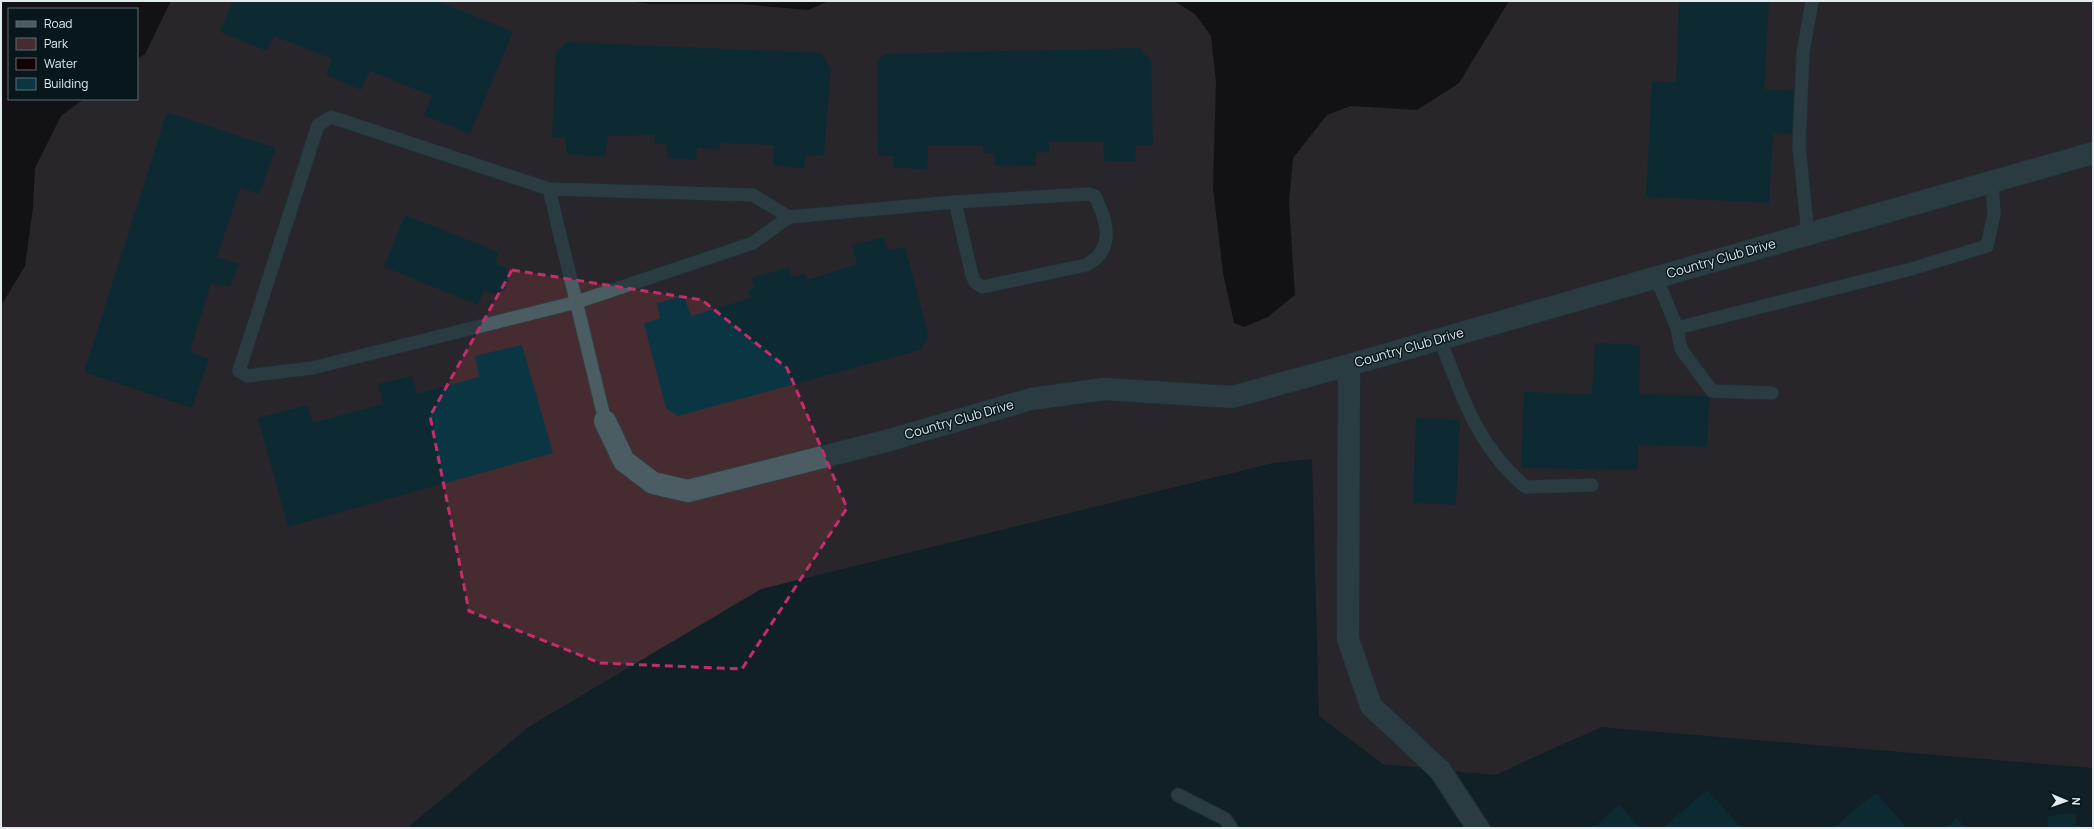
<svg xmlns="http://www.w3.org/2000/svg" width="2094" height="829" font-family="Manrope,sans-serif">
<style>
.green{fill:#462b31;fill-rule:evenodd}
.water{fill:#140004}
.building{fill:#0a3643}
.lines{fill:none;stroke-linecap:round;stroke-linejoin:round}
.service-casing{stroke:#323c40;stroke-width:15}
.minor-casing{stroke:#323c40;stroke-width:24}
.service{stroke:#4b5d63;stroke-width:13}
.minor{stroke:#4b5d63;stroke-width:22}
.marked{fill:none;stroke:#c52d6a;stroke-width:3;stroke-dasharray:8 5;stroke-linejoin:round}
.labels{text-anchor:middle;dominant-baseline:central;stroke-width:3;stroke-linejoin:round;paint-order:stroke}
.street-label{font-size:13px;fill:#e2ecf0;stroke:#07171c}
</style>
<rect width="100%" height="100%" fill="#102126"/>
<path class="green" d="M 1,1 L 2093,1 L 2093,768 L 1601,727 L 1495,775 L 1383,764 L 1319,716 L 1312,459 L 1273,463 L 761,589 L 530,726 L 407,828 L 1,828 ZM 9,9 L 137,9 L 137,99 L 9,99 Z"/>
<g class="water">
<path d="M 1,1 L 171,1 L 145,54 L 137,59 L 137,9 L 9,9 L 9,99 L 84,99 L 61,116 L 35,168 L 33,208 L 25,266 L 1,306 Z"/>
<path d="M 624,1 L 845,1 L 829,1 L 808,10 L 740,4 L 651,4 Z"/>
<path d="M 1174,1 L 1509,1 L 1459,83 L 1417,110 L 1351,106 L 1327,115 L 1293,158 L 1289,202 L 1295,295 L 1268,317 L 1244,327 L 1234,323 L 1223,273 L 1213,188 L 1216,82 L 1211,36 L 1195,14 Z"/>
</g>
<g class="building">
<path d="M 233,1 L 438,1 L 513,32 L 470,134 L 424,115 L 432,96 L 370,71 L 361,90 L 326,75 L 332,59 L 274,36 L 267,51 L 220,32 Z"/>
<path d="M 1679,1 L 1769,1 L 1764,89 L 1800,91 L 1796,134 L 1773,133 L 1769,203 L 1646,197 L 1652,81 L 1676,82 Z"/>
<path d="M 567,42 L 821,53 L 831,68 L 824,155 L 805,156 L 804,169 L 774,165 L 773,145 L 721,143 L 719,149 L 697,148 L 696,160 L 667,158 L 667,145 L 655,143 L 654,135 L 608,136 L 605,157 L 567,154 L 565,138 L 552,137 L 556,52 Z"/>
<path d="M 1139,48 L 1151,60 L 1153,146 L 1136,146 L 1135,162 L 1104,161 L 1103,142 L 1049,142 L 1049,152 L 1036,153 L 1036,166 L 995,165 L 994,154 L 983,153 L 983,146 L 928,146 L 927,169 L 894,168 L 893,156 L 878,156 L 877,62 L 884,54 Z"/>
<path d="M 167,112 L 276,148 L 259,194 L 240,188 L 217,257 L 239,264 L 230,287 L 211,283 L 190,351 L 209,359 L 192,408 L 84,372 Z"/>
<path d="M 405,215 L 499,252 L 495,263 L 505,267 L 509,278 L 505,290 L 495,294 L 484,290 L 478,305 L 384,267 Z"/>
<path d="M 884,237 L 888,250 L 905,247 L 929,337 L 920,350 L 678,416 L 666,408 L 644,324 L 660,318 L 657,303 L 684,296 L 691,316 L 751,298 L 748,291 L 755,288 L 751,278 L 788,268 L 792,277 L 805,274 L 807,280 L 857,264 L 852,245 Z"/>
<path d="M 1595,343 L 1640,345 L 1639,394 L 1709,396 L 1707,447 L 1638,445 L 1638,470 L 1521,468 L 1524,392 L 1592,394 Z"/>
<path d="M 522,345 L 553,453 L 288,527 L 258,418 L 307,405 L 313,423 L 383,404 L 378,384 L 412,376 L 417,394 L 479,377 L 475,356 Z"/>
<path d="M 1416,418 L 1460,420 L 1456,505 L 1413,503 Z"/>
<path d="M 1707,790 L 1742,828 L 1663,828 Z"/>
<path d="M 1876,793 L 1907,828 L 1833,828 Z"/>
<path d="M 1619,805 L 1640,828 L 1593,828 Z"/>
<path d="M 2075,813 L 2077,828 L 2049,828 L 2047,816 Z"/>
<path d="M 1957,818 L 1966,828 L 1945,828 Z"/>
</g>
<g class="lines">
<g class="service-casing">
<g id="service">
<path d="M 549,189 L 753,195 L 789,217 L 955,202 L 1088,194 L 1095,196 C 1107,221 1116,249 1086,265 L 982,287 L 975,282 L 972,275 L 955,202"/>
<path d="M 1808,234 L 1799,147 L 1803,53 L 1812,1"/>
<path d="M 1656,277 L 1677,328 L 1681,349 L 1712,391 L 1772,393"/>
<path d="M 1677,328 L 1911,269 L 1987,246 L 1994,214 L 1992,182"/>
<path d="M 1440,339 C 1461,395 1478,448 1526,487 L 1592,485"/>
<path d="M 605,421 L 549,189 L 331,117 L 318,125 L 239,371 L 247,376 L 312,368 L 577,302 L 753,243 L 789,217"/>
<path d="M 1178,795 L 1225,819 L 1231,828"/>
</g>
</g>
<g class="minor-casing">
<g id="minor">
<path d="M 605,421 L 624,461 L 653,483 L 688,491 L 886,441 L 1031,399 L 1104,389 L 1232,397 L 1349,365"/>
<path d="M 1478,828 L 1440,770 L 1371,706 L 1348,639 L 1349,365 L 2093,153"/>
</g>
</g>
<use href="#service" class="service"/>
<use href="#minor" class="minor"/>
</g>
<path d="M0 0H2094V829H0ZM 512,270 L 702,300 L 787,368 L 847,508 L 742,669 L 600,663 L 469,611 L 430,416 Z" fill="#102126" fill-opacity=".55" fill-rule="evenodd"/>
<path class="marked" d="M 512,270 L 702,300 L 787,368 L 847,508 L 742,669 L 600,663 L 469,611 L 430,416 Z"/>
<g class="labels">
<g class="street-label">
<text transform="translate(1721 258) rotate(-16)">Country Club Drive</text>
<text transform="translate(1409 347) rotate(-16)">Country Club Drive</text>
<text transform="translate(959 419) rotate(-16)">Country Club Drive</text>
</g>
</g>
<rect width="2094" height="829" fill="none" stroke="#e2ecf0" stroke-width="4"/>
<rect x="8" y="8" width="130" height="92" fill="#07171c" stroke="#5f6c71"/>
<rect x="16" y="21" width="20" height="6" fill="#4b5d63" stroke="#5f6c71"/>
<text x="44" y="28" font-size="12" fill="#e2ecf0">Road</text>
<rect x="16" y="38" width="20" height="12" fill="#462b31" stroke="#5f6c71"/>
<text x="44" y="48" font-size="12" fill="#e2ecf0">Park</text>
<rect x="16" y="58" width="20" height="12" fill="#140004" stroke="#5f6c71"/>
<text x="44" y="68" font-size="12" fill="#e2ecf0">Water</text>
<rect x="16" y="78" width="20" height="12" fill="#0a3643" stroke="#5f6c71"/>
<text x="44" y="88" font-size="12" fill="#e2ecf0">Building</text>
<g transform="translate(2066 801) rotate(92)" stroke="#07171c" stroke-width="3" paint-order="stroke">
<path d="M0-3L7 15L0 10L-7 15Z" fill="#e2ecf0"/>
<text y="-6" font-size="11" font-weight="bold" text-anchor="middle" fill="#e2ecf0">N</text>
</g>
</svg>
